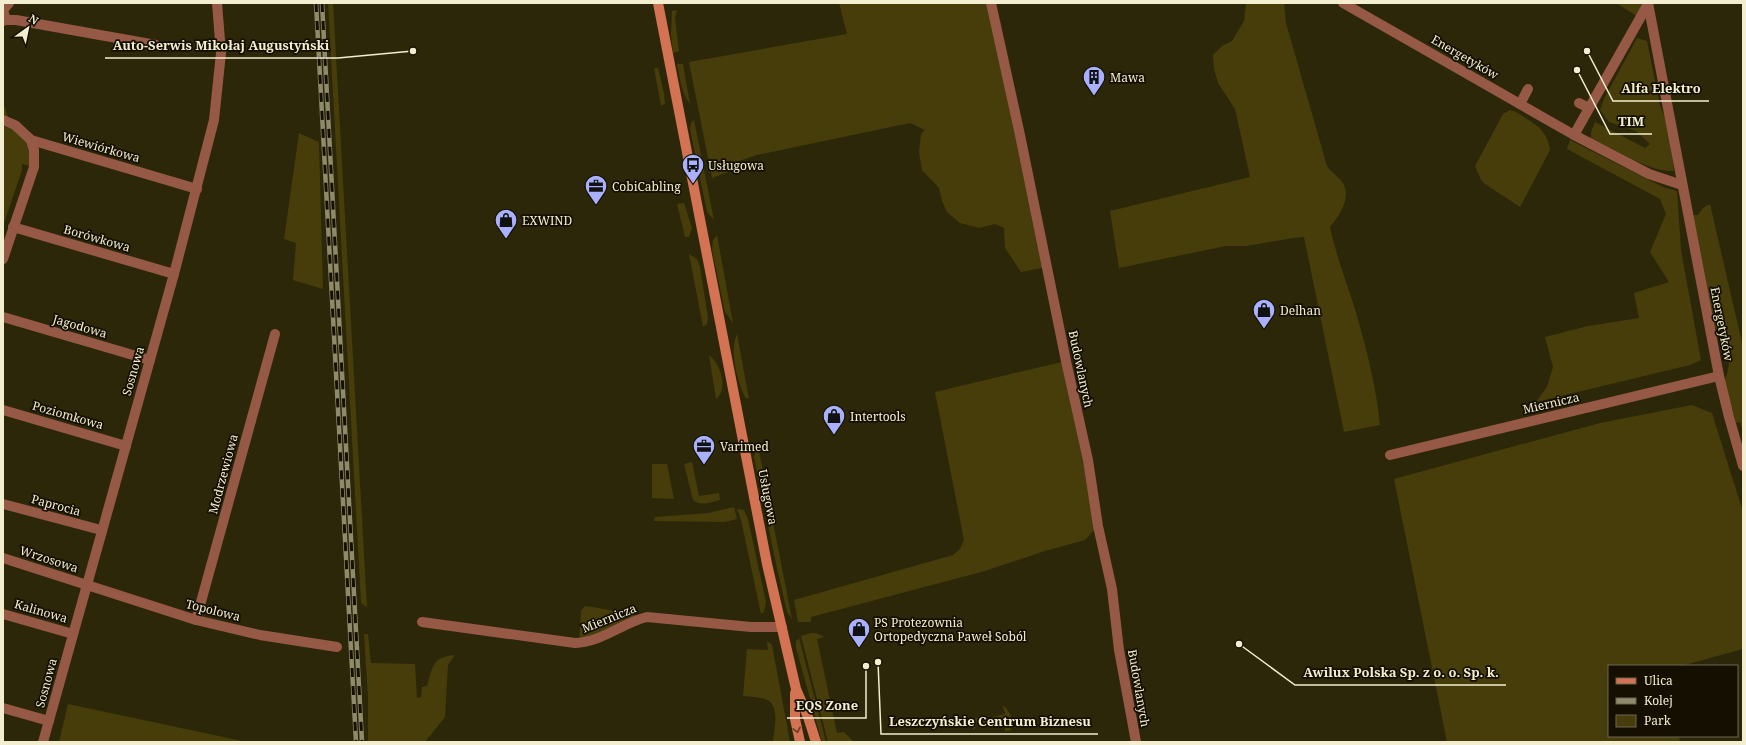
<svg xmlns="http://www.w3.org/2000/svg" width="1746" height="745" font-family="'Noto Serif',serif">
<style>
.green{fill:#463d0a}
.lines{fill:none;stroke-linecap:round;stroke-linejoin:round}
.street{stroke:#955945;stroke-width:10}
.secondary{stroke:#d47353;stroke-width:10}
.rail-casing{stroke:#8f8a6b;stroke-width:4.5}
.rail{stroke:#140f00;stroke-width:3;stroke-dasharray:9;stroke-linecap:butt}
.oneway{stroke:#6a3c25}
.labels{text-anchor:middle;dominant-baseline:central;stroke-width:3.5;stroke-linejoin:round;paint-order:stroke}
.street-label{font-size:12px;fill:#f3eed0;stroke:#140f00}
.poi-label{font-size:12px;fill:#f3eed0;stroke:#140f00;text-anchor:start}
.leader{fill:none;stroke:#f3eed0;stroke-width:1.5}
.callout-dot{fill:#f3eed0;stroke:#140f00;stroke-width:1.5}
.callout-label{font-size:13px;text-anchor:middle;font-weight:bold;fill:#f3eed0;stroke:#140f00;stroke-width:3.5;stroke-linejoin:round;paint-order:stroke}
</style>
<rect width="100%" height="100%" fill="#2c2708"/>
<g class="green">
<path d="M 328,3 L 333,3 L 367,607 L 361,603 Z"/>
<path d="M 839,3 L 991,3 L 1047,267 L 1021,272 L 1005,248 L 1004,228 L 995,224 L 979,228 L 960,223 L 947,212 L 942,201 L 939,188 L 922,170 L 919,152 L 921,134 L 925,130 L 910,123 L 757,155 L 739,161 L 728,172 L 712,178 L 689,62 L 847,34 Z"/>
<path d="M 1246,3 L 1284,3 L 1286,23 L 1327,166 C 1331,172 1338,176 1342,182 C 1353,196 1339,216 1330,227 C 1336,255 1346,281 1355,309 C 1366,347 1376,385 1380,425 L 1344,432 L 1304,237 L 1293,238 L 1246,246 L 1226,246 L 1119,268 L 1110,211 L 1250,177 L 1235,109 L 1218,83 L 1214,69 L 1213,55 L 1222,46 L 1232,41 L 1244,21 Z"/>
<path d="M 1616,3 L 1648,3 L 1640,18 Z"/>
<path d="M 677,10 L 675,18 L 679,51 L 673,53 L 671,35 L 672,11 Z"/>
<path d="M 1637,38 L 1647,41 L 1660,106 L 1668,125 L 1674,171 C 1648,172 1615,149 1591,139 L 1591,132 L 1595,122 L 1645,148 L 1650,144 L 1636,131 L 1609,122 L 1600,110 L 1604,99 Z"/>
<path d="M 677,64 L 683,64 L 690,104 C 681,93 680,78 677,64 Z"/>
<path d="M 654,68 L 658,68 L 664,93 L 665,104 L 661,106 Z"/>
<path d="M 3,102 L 10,123 L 31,140 L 34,167 L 22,164 L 22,170 L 3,226 L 3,126 L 13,129 L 3,120 Z"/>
<path d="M 1510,110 C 1516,111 1521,115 1527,119 C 1540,127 1548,134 1550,150 L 1520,207 L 1485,184 L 1481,180 L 1475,166 L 1503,114 Z"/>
<path d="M 694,120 L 714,220 L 707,212 L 690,129 L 691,123 Z"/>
<path d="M 299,133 L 319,142 L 323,289 L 293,280 L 296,243 L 284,239 Z"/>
<path d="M 1570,140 L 1663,187 L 1677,191 L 1681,250 L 1701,360 L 1690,365 L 1536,402 L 1547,387 L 1553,367 L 1545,337 L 1588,326 L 1639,318 L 1634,293 L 1669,282 L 1650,252 L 1666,214 L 1660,199 L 1567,149 Z"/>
<path d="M 684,203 L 692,228 L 689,237 L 685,237 L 677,204 Z"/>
<path d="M 1710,204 L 1743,347 L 1743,432 L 1740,422 L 1736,423 L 1724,381 C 1733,365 1730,338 1714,327 L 1687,215 L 1698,215 L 1703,208 Z"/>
<path d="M 717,235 L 733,323 L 725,312 L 712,250 L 713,240 Z"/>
<path d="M 689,254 L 697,259 L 700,267 L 708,318 L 707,324 L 703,327 Z"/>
<path d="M 737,334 L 749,399 L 745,397 C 737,381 729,350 737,334 Z"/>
<path d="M 709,355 C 720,363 729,389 716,399 Z"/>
<path d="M 1066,361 L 1098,526 L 1085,540 L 1045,551 L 985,571 L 811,617 L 811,622 L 798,622 L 794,600 L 953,555 L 960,549 L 964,540 L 935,392 Z"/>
<path d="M 1692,405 L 1712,413 L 1743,512 L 1743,649 L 1681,666 L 1609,666 L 1609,736 L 1679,736 L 1680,742 L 1447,742 L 1394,479 L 1600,423 Z"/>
<path d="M 758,446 L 792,619 L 787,612 L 776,564 L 754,457 L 756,449 Z"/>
<path d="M 692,462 L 699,496 L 719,493 L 720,500 C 711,502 701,507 693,500 L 684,464 Z"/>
<path d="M 652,464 L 667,464 L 674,499 L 652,498 Z"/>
<path d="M 734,507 L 737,519 L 725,522 L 654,521 L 655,517 L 708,513 Z"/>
<path d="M 737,509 L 744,510 L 748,519 L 766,602 L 764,612 L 761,614 L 741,520 Z"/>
<path d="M 585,606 L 593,607 L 647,617 L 579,643 L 581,611 Z"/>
<path d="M 811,633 L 816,633 L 824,637 L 817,639 L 837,733 L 844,732 L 854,742 L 828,742 L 801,636 Z"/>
<path d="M 364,634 L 368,634 L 371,663 L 415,664 L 417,698 L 421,697 L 422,687 L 427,686 C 433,666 432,657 455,655 L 448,665 L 445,717 L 425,742 L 368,742 L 368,698 Z"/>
<path d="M 799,638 L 826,742 L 822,742 L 796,648 L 796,641 Z"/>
<path d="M 767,641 L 772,645 L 790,742 L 773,742 C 774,729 781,704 765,699 C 758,697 750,697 743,696 L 747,649 L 768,650 Z"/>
<path d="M 68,704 L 247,742 L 59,742 Z"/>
<path d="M 1004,706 C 1011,713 1015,722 1010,731 L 1005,731 L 1005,724 L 976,722 L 975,729 L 973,729 L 971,720 L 979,717 L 981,720 L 1005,714 L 1003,707 Z"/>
</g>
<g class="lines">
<g class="street">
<path d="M 991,3 L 1020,135 L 1066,361 L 1088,460 L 1098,526 L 1112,589 L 1119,650 L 1136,742"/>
<path d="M 1343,3 L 1574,135 L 1649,174 L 1682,185"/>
<path d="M 1648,3 L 1719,376 L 1729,417 L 1743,466"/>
<path d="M 4,20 L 16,20 L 156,45"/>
<path d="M 3,21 L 5,17 L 3,10 L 9,3"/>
<path d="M 1579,103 L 1589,108"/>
<path d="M 1520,104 L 1528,89"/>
<path d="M 3,120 L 15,125 L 31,140 L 197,189"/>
<path d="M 1574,135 L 1648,4"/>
<path d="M 13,227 L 174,274"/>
<path d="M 3,259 L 34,167 L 34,150 L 31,140"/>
<path d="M 3,317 L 150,360"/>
<path d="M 3,410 L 126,446"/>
<path d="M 1390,455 L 1719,376"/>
<path d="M 3,504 L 101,530"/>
<path d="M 3,558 L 196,620 L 260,635 L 337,647"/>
<path d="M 3,614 L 73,634"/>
<path d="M 196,620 L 275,334"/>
<path d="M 422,622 L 575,643 C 602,642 622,623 647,617 L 751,627 L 782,627"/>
<path d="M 3,708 L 49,721"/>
<path d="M 43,742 L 174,274 L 214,120 L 221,53 L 217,3"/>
</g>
<g class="secondary">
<path d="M 658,3 L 767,564 L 796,689 L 808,717 L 816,742"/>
<path d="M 795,693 L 795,719 L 800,742"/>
</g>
<g class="rail-casing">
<g id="rail">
<path d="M 316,3 L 356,742"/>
<path d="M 322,3 L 362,742"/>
</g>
</g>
<use href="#rail" class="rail"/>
</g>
<defs><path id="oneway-chevron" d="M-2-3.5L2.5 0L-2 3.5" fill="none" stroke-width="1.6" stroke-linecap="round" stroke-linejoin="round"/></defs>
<use class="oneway" href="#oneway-chevron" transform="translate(797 730) rotate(78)"/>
<defs>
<g id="building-pin" transform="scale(1.15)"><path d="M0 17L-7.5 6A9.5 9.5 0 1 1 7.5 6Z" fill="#a9b0fc" stroke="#140f00"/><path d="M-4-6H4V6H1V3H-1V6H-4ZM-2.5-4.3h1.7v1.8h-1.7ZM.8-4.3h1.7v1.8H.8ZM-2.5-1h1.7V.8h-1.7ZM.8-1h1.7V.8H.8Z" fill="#111"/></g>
<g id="bus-pin" transform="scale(1.15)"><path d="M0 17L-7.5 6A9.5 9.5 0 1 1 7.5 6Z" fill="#a9b0fc" stroke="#140f00"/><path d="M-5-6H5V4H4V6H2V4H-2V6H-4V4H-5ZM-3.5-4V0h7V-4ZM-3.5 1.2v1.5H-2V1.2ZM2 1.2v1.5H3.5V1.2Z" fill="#111"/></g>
<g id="office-pin" transform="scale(1.15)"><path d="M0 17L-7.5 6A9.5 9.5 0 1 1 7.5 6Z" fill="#a9b0fc" stroke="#140f00"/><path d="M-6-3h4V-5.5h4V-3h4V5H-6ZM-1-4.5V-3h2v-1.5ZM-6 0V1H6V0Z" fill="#111"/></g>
<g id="shop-pin" transform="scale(1.15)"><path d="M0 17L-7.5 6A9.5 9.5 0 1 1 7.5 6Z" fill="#a9b0fc" stroke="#140f00"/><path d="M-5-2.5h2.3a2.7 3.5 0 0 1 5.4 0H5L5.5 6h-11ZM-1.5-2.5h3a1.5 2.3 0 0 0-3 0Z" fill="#111"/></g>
</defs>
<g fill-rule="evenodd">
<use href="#building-pin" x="1094" y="77"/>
<use href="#bus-pin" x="693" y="165"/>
<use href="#office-pin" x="596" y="186"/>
<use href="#shop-pin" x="506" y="220"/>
<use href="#shop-pin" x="1264" y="310"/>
<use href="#shop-pin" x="834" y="416"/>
<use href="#office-pin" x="704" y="446"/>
<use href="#shop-pin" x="859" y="629"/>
</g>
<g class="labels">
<g class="street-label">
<text transform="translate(1465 57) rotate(30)">Energetyków</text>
<text transform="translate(101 147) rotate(16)">Wiewiórkowa</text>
<text transform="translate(97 238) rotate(16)">Borówkowa</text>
<text transform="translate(1722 324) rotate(79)">Energetyków</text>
<text transform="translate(80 326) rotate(16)">Jagodowa</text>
<text transform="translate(1081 369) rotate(78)">Budowlanych</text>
<text transform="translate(133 371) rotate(-74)">Sosnowa</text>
<text transform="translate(1551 403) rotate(-13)">Miernicza</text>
<text transform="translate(68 415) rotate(16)">Poziomkowa</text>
<text transform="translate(223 474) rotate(-75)">Modrzewiowa</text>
<text transform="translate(768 497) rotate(79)">Usługowa</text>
<text transform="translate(56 505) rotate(15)">Paprocia</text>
<text transform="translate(49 559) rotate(18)">Wrzosowa</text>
<text transform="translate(213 610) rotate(14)">Topolowa</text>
<text transform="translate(41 611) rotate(16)">Kalinowa</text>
<text transform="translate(609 618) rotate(-22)">Miernicza</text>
<text transform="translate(46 683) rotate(-75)">Sosnowa</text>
<text transform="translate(1139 688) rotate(80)">Budowlanych</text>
</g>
<g class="poi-label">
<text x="1110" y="77">Mawa</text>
<text x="708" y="165">Usługowa</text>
<text x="612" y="186">CobiCabling</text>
<text x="522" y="220">EXWIND</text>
<text x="1280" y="310">Delhan</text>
<text x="850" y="416">Intertools</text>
<text x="720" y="446">Varimed</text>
<text x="874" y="622">PS Protezownia<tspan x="874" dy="14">Ortopedyczna Paweł Soból</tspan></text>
</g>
</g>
<path class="leader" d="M413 51L338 58H105M1587 51L1613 101H1709M1577 70L1610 134H1652M1239 644L1295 685H1506M866 666L866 718H787M878 662L881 734H1098"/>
<g class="callout-dot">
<circle cx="413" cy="51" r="4"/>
<circle cx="1587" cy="51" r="4"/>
<circle cx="1577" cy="70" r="4"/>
<circle cx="1239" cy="644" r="4"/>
<circle cx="866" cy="666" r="4"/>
<circle cx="878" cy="662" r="4"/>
</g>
<g class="callout-label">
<text x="221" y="50">Auto-Serwis Mikołaj Augustyński</text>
<text x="1661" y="93">Alfa Elektro</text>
<text x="1631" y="126">TIM</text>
<text x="1401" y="677">Awilux Polska Sp. z o. o. Sp. k.</text>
<text x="827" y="710">EQS Zone</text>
<text x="990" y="726">Leszczyńskie Centrum Biznesu</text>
</g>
<rect width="1746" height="745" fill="none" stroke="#f3eed0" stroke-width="8"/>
<rect x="1608" y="665" width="130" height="72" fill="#140f00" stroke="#6d6853"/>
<rect x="1616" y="678" width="20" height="6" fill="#d47353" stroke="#6d6853"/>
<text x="1644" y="685" font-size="12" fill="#f3eed0">Ulica</text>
<rect x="1616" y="698" width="20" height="6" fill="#8f8a6b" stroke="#6d6853"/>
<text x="1644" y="705" font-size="12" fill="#f3eed0">Kolej</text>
<rect x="1616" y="715" width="20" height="12" fill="#463d0a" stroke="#6d6853"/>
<text x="1644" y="725" font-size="12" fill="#f3eed0">Park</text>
<g transform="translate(28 28) rotate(33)" stroke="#140f00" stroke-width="3" paint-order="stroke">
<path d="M0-3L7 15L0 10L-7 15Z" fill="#f3eed0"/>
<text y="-6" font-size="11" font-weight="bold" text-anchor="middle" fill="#f3eed0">N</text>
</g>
</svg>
